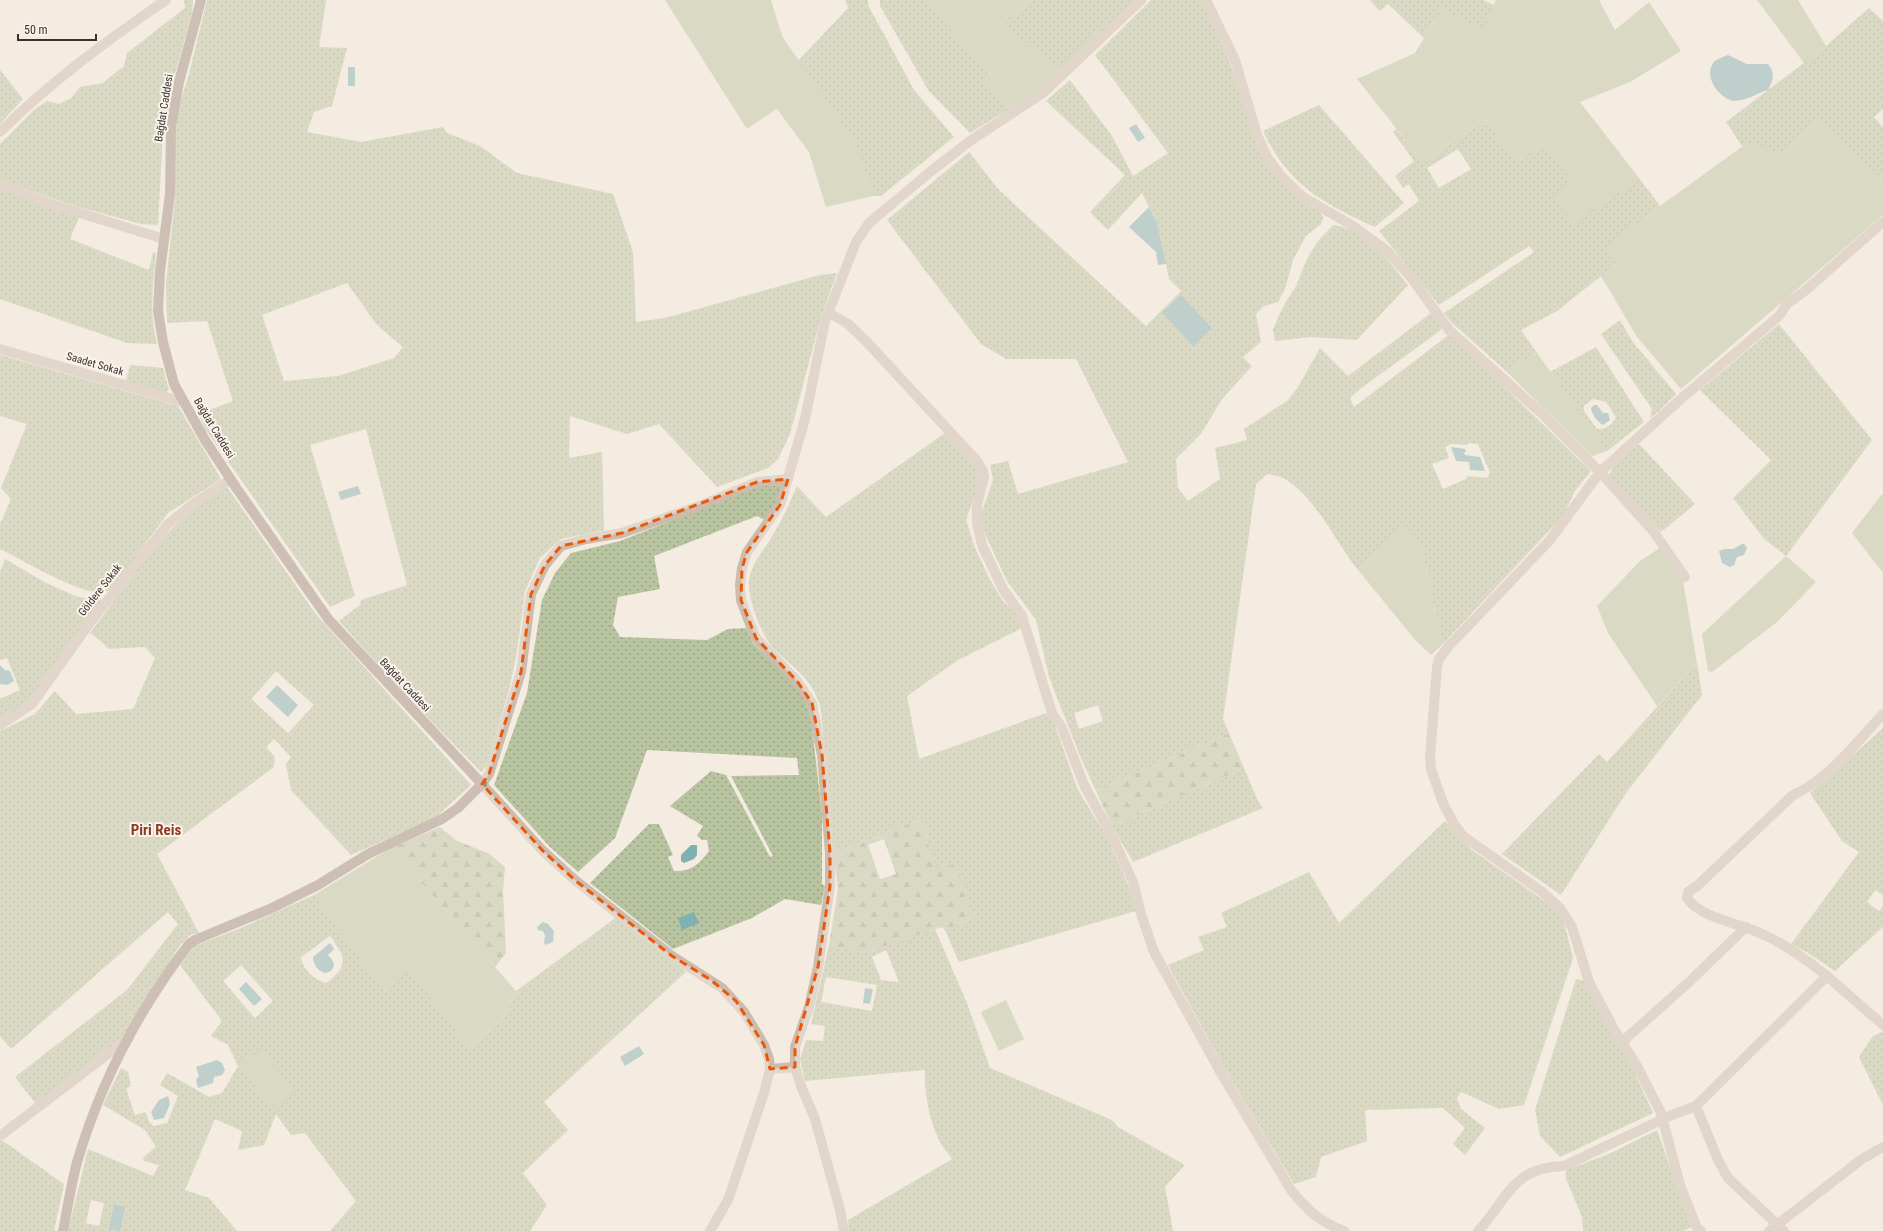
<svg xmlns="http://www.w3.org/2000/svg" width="1883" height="1231" font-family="'Roboto Condensed',sans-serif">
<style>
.grass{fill:url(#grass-dots);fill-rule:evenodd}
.forest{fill:url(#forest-firs);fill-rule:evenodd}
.green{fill:#b8c4a0}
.water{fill:#7fb0b2}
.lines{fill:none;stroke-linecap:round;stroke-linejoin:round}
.street{stroke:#cdbbac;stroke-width:10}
.secondary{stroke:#a18a7d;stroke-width:10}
.marked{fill:none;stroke:#e8590c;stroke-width:3;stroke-dasharray:8 5;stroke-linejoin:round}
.labels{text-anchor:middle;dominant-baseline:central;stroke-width:4;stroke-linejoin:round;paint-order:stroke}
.street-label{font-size:11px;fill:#3b302b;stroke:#fbf5ee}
.district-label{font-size:15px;font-weight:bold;fill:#8c3b22;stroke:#fbf5ee}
</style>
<defs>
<pattern id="grass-dots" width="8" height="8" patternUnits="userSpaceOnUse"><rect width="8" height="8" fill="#b8c4a0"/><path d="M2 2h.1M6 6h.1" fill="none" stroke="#97a083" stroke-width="1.8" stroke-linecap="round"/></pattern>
<pattern id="forest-firs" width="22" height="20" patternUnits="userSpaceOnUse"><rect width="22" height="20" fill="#b8c4a0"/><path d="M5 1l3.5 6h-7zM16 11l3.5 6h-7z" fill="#97a083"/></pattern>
</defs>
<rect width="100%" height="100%" fill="#f4ebe1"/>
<g class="grass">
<path d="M 184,0 L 193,0 L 192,13 L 175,74 L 163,132 L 158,225 L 141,224 L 68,204 L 0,179 L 0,144 L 34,110 L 47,101 L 59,104 L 71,98 L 80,87 L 103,83 L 124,66 L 127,53 L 185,8 Z"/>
<path d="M 207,0 L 326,0 L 319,47 L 347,48 L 332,106 L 314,112 L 307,132 L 361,142 L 443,127 L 447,133 L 480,146 L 517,173 L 613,194 L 633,252 L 636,322 L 665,318 L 820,275 L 837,273 L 821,317 L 790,434 L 778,459 L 768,468 L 717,487 L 659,424 L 627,434 L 570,416 L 569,458 L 602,452 L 604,530 L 561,539 L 540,558 L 525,591 L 517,652 L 509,690 L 487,765 L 481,772 L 396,685 L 339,621 L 360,605 L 361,600 L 407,585 L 366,429 L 310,445 L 355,596 L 330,607 L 204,427 L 199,414 L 233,401 L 207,321 L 167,323 L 166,283 L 175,198 L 174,142 L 177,112 L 189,74 ZM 347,283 L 377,325 L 403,347 L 394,358 L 338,376 L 284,381 L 262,315 Z"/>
<path d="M 845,0 L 868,0 L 868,5 L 914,90 L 954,137 L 881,196 L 873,196 L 854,142 L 798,61 L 848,8 Z"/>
<path d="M 880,0 L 924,0 L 990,73 L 985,81 L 1009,109 L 970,133 L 928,90 L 880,6 Z"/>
<path d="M 1031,0 L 1136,0 L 1062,70 L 1001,25 Z"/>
<path d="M 1151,0 L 1201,0 L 1229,60 L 1253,134 L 1264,159 L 1319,210 L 1323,217 L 1321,224 L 1306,236 L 1293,260 L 1285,289 L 1278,302 L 1264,306 L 1256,314 L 1261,342 L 1243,357 L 1252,366 L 1222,399 L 1201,434 L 1176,459 L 1178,488 L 1188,501 L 1220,479 L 1215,448 L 1247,440 L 1244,429 L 1287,401 L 1298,387 L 1320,348 L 1348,376 L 1431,313 L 1441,326 L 1441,330 L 1360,389 L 1350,398 L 1354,407 L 1450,334 L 1591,471 L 1575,491 L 1563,516 L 1442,645 L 1421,543 L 1405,526 L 1358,570 C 1334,540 1318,500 1285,479 C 1280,476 1273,475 1267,474 L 1256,484 L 1223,719 L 1229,733 L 1096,791 L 1080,756 L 1049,677 L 1036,620 L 1007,581 L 984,532 L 980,517 L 993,480 L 990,465 L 1008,461 L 1018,494 L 1128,462 L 1076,359 L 1006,359 L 981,344 L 887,220 L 969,152 L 999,190 L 1146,326 L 1181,291 L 1169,279 L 1157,223 L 1142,193 L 1108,230 L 1090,212 L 1125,175 L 1046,101 L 1070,80 L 1112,136 L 1133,176 L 1168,153 L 1095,55 ZM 1468,443 L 1478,444 L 1490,473 L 1487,478 L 1467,476 L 1466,479 L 1443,489 L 1432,464 L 1449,458 L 1445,447 L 1451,444 L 1467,445 ZM 1098,705 L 1103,721 L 1079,729 L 1074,713 Z"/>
<path d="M 1370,0 L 1483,0 L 1494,5 L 1483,30 L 1441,10 L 1424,38 L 1388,4 L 1380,11 Z"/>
<path d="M 1869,8 L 1883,21 L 1883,109 L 1874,117 L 1883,128 L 1883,179 L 1817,122 L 1781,155 L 1747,143 L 1742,146 L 1726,122 L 1826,46 Z"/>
<path d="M 0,70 L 23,99 L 0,124 Z"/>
<path d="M 1319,105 L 1404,203 L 1375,227 C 1324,204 1288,185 1263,131 Z"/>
<path d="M 1485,120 L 1517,163 L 1543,143 L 1572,181 L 1573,224 L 1639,178 L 1660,206 L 1605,249 L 1616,264 L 1557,311 L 1521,330 L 1537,353 L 1506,371 L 1451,322 L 1444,313 L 1534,252 L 1529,246 L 1439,305 L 1379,231 L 1419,201 L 1409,184 L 1403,188 L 1395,176 L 1414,161 L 1393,132 L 1396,129 L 1423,162 ZM 1458,149 L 1471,169 L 1439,188 L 1427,168 Z"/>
<path d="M 0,187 L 80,215 L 70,239 L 149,270 L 153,252 L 156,253 C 153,284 149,314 157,344 L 127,343 L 0,299 Z"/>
<path d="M 1333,225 C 1366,229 1389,261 1408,285 L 1357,340 L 1311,337 L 1275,341 L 1273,329 L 1283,307 L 1296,286 L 1307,259 L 1317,242 Z"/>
<path d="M 1620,320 L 1632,341 L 1676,394 L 1658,412 L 1650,418 L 1652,409 L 1601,334 Z"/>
<path d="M 1779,324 L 1872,440 L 1786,556 L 1764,539 L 1733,498 L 1771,460 L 1700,390 Z"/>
<path d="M 1596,347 L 1644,422 L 1607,451 L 1550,372 ZM 1593,399 L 1606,402 L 1616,417 C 1613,425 1605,430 1597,429 L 1584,411 L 1584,406 Z"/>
<path d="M 0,355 L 178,406 L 221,479 L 168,513 L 115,585 C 113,586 110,590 108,591 C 86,600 22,559 0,549 L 0,524 L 11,499 L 1,488 L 27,424 L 0,416 Z"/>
<path d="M 130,365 L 163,368 L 169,390 L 164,393 L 126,381 Z"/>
<path d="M 945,433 L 976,468 L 980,481 L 966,520 L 975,548 L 990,580 L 1003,601 L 1018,616 L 1022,628 L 958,660 L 907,696 L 919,759 L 1046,713 L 1054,723 L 1078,790 L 1108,839 L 1131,892 L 1136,911 L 959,962 L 945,930 L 975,917 L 935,872 L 923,818 L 834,854 C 831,814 829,773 823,733 C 822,723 822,710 818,700 C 809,676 790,665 773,648 C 761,634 747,598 749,580 C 751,565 762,552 770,540 C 781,523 789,504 797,486 L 826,517 Z"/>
<path d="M 1639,444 L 1695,504 L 1661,532 L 1609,476 L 1613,467 Z"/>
<path d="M 781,485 L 776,502 L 765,520 L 757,516 L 654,556 L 660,589 L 618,597 L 613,625 L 620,637 L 707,640 L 728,629 L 746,628 L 753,643 L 796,685 L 807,704 L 812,727 L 822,814 L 822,884 L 825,886 L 821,905 L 785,899 L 752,918 L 673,949 L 590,883 L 649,824 L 659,824 L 673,855 L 668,857 L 674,871 C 691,872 699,864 709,851 L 707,840 L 702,840 L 697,836 L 703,826 L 670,806 L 711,771 L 726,775 L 770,857 L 773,856 L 731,776 L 799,775 L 797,758 L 647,750 L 615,838 L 578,872 L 550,847 L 494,785 L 527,693 L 542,600 L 555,573 L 571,553 L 620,541 L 760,486 Z"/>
<path d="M 227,487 L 315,613 L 471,785 L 435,818 L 351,855 L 291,790 L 286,764 L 291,757 L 274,739 L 266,747 L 275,757 L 274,767 L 157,854 L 199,933 L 190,935 L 180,945 L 126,1034 L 36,1104 L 15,1077 L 127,990 L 178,924 L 168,912 L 11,1049 L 0,1036 L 0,731 L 35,714 L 55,691 L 76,714 L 133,709 L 155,658 L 145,647 L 108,649 L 103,643 L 90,633 C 128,584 170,514 227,487 ZM 276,671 L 314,705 L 288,733 L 251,699 Z"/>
<path d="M 5,559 L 46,583 L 78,597 L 104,600 L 30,701 L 0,719 L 0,699 L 20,690 L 7,658 L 0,660 L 0,572 Z"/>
<path d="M 1697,663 L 1702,695 L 1626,793 L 1561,895 L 1502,854 L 1599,754 L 1607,762 Z"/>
<path d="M 1883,728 L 1883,895 L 1875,890 L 1867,902 L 1879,911 L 1883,906 L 1883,927 L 1835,971 L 1808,953 L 1791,944 L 1859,852 L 1842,841 L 1810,793 Z"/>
<path d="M 1244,768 L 1258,801 L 1263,808 L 1133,862 L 1112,826 Z"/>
<path d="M 1445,821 L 1472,850 L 1557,910 L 1565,926 L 1573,958 L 1524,1105 L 1499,1109 L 1461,1092 L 1457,1098 L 1461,1109 L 1485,1128 L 1465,1155 L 1453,1144 L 1465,1128 L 1443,1108 L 1365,1110 L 1367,1141 L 1321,1157 L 1316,1177 L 1294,1184 L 1226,1071 L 1168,965 L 1204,950 L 1198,937 L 1227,927 L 1221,913 L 1309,872 L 1339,923 Z"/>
<path d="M 314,895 L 385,993 L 407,970 L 445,1014 L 468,1050 L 501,1021 L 516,991 L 617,917 L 686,972 L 544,1102 L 568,1130 L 523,1173 L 547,1205 L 530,1231 L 330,1231 L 356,1201 L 305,1133 L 291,1135 L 276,1114 L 264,1145 L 238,1150 L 242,1131 L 215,1119 L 185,1190 L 209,1198 L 237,1231 L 68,1231 L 88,1149 L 153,1176 L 159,1165 L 144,1161 L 143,1158 L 156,1147 L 145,1130 L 103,1105 L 121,1068 L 128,1072 L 131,1086 L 126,1089 L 135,1115 L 145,1112 L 150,1123 L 154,1126 L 167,1123 L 178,1096 L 160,1085 L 167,1073 L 209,1097 L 222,1093 L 238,1066 L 228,1045 L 211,1036 L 222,1021 L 180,965 L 194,946 L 241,928 ZM 330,936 C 346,957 349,966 326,983 C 314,979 303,971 301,957 ZM 241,965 L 273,1001 L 255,1018 L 223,981 ZM 91,1200 L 104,1203 L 99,1226 L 86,1223 Z"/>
<path d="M 935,929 L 967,1003 L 990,1068 L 1112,1120 L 1118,1127 L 1185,1165 L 1165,1187 L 1173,1231 L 849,1231 L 848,1220 L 952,1159 C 948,1153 941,1146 938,1138 C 929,1118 924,1093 925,1070 L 805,1081 L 800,1059 L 806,1040 L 823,1041 L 825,1026 L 811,1024 L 829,945 L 864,953 ZM 886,950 L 899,982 L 898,982 L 881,980 L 872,957 ZM 826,977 L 877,985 L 872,1011 L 821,1002 Z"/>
<path d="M 1576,979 L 1584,981 L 1633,1069 L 1653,1113 L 1560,1157 L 1540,1136 L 1535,1110 Z"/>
<path d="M 1881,1032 L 1883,1033 L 1883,1105 L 1859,1057 L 1872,1037 Z"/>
<path d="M 1657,1130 L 1691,1227 L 1683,1231 L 1583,1231 L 1582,1217 L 1566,1179 L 1566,1170 L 1609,1154 Z"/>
<path d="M 0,1141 L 3,1141 L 64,1184 L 54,1231 L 0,1231 Z"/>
</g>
<g class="forest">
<path d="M 1229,733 L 1244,768 L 1112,826 L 1096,791 Z"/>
<path d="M 923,818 L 935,872 L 956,863 L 975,917 L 945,930 L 942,927 L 864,953 L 829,945 L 838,889 L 834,854 ZM 884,839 L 896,874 L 880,879 L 868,845 Z"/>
<path d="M 440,827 L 457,841 L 488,853 L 505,867 L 503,890 L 506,953 L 495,967 L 391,848 Z"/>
</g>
<g class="green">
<path d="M 665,0 L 771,0 L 782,36 L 854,142 L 873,196 L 826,207 L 809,152 L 777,109 L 782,105 L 747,129 Z"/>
<path d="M 924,0 L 1031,0 L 1001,25 L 1062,70 L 1043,88 L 1009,109 L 985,81 L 990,73 Z"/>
<path d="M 1496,0 L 1599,0 L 1615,30 L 1649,2 L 1681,51 L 1630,82 L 1580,102 L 1639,178 L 1573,225 L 1553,196 L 1572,181 L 1543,143 L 1517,163 L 1485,120 L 1423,162 L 1357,79 L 1415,53 L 1441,10 L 1483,29 Z"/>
<path d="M 1757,0 L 1798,0 L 1826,46 L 1804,63 Z"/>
<path d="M 1817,122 L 1883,179 L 1883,215 L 1681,389 L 1637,337 L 1601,276 L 1616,264 L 1604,249 L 1660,206 L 1747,143 L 1781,155 Z"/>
<path d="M 1537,353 L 1607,451 L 1592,456 L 1506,371 Z"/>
<path d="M 1882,494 L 1883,495 L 1883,573 L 1852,533 Z"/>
<path d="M 1405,525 L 1421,543 L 1442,645 L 1431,655 L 1417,642 L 1358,570 Z"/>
<path d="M 1660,548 L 1683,581 L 1697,663 L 1657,706 L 1608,633 L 1597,606 L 1640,561 Z"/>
<path d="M 1786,556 L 1816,582 L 1777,622 L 1712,672 L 1708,671 L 1702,634 Z"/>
<path d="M 391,848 L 516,991 L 501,1021 L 468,1050 L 445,1014 L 407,971 L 385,993 L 314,895 Z"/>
<path d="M 1006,1000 L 1024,1039 L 999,1051 L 981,1012 Z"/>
<path d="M 261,1049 L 294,1091 L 272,1108 L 239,1066 Z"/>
</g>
<g class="water">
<path d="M 1728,55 L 1747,64 L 1768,64 C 1776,73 1773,80 1768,90 C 1757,93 1741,104 1730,100 C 1717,95 1703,75 1714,62 C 1717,59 1723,57 1728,55 Z"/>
<rect x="348" y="67" width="7" height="19"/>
<path d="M 1136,124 L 1145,138 L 1138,142 L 1129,128 Z"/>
<path d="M 1149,207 L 1157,223 L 1166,264 L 1158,265 L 1156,252 L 1129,227 Z"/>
<path d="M 1181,295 L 1212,328 L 1193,346 L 1162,312 Z"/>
<path d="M 1594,405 L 1597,405 L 1603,413 L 1608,413 L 1610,420 L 1603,425 C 1598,423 1591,413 1591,408 Z"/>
<path d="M 1451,447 L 1465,449 L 1466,452 L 1464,452 L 1465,455 L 1480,457 L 1485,471 L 1470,470 L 1469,462 L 1456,461 Z"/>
<path d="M 358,486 L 361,494 L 341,500 L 338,492 Z"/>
<path d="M 1742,544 L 1744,544 L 1747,548 L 1744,555 L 1737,557 L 1734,565 L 1730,567 L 1722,563 L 1719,551 L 1725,549 L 1733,549 Z"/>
<path d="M 0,665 L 5,670 L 10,671 L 14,681 L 7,685 L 0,684 Z"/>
<path d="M 277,685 L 298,705 L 288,717 L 266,697 Z"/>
<path d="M 691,845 L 697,845 L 697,855 L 694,859 L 684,863 L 681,861 L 681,855 Z"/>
<path d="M 694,912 L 699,923 L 682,930 L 678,918 Z"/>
<path d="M 543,922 L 548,924 L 554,931 L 553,942 L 546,945 L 544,943 L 545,936 L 543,931 L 538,930 L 537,927 Z"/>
<path d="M 330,943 L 334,949 L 328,955 L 333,961 L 334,966 L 331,971 L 325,973 C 318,971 313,964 313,957 Z"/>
<path d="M 246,982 L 262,999 L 254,1006 L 239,989 Z"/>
<path d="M 865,988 L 873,989 L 870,1004 L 863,1003 Z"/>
<path d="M 639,1046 L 644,1054 L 625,1066 L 620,1057 Z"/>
<path d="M 217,1060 L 222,1063 L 225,1070 L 222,1075 L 214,1077 L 213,1083 L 198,1088 L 196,1080 L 199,1076 L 196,1067 Z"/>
<path d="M 168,1096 L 170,1104 L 164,1118 L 154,1120 L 151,1112 L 159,1100 Z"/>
<path d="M 114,1204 L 125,1207 L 120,1231 L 109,1229 Z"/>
</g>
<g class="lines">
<g class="street">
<path d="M 1206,0 L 1235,60 L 1257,135 L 1267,157 L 1281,176 L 1303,197 L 1353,226 L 1386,250 L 1410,276 L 1449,330 L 1539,411 L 1600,472 L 1653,531 L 1685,577"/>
<path d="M 0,132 C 50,82 108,40 166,0"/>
<path d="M 0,184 L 54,205 L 164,239"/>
<path d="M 829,313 L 847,323 L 865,340 L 977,461 L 983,471 L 984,477 L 977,505 L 977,523 L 982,545 L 1003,589 L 1022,616 L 1052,713 L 1062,728 L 1084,785 L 1114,840 L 1133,882 L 1141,914 L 1154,952 L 1221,1073 L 1291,1190 C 1308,1211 1320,1222 1344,1231"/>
<path d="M 0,349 L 183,402"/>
<path d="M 0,725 L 32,704 L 89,624 L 167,525 L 189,507 L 231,479"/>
<path d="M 1827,976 C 1806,959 1785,944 1760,933 C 1739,923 1700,918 1687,898 L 1688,892 L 1697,886 L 1793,795 C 1830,778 1855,744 1883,714"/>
<path d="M 1622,1042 L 1689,982 L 1746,927"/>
<path d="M 770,1069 L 795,1067"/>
<path d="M 1696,1106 L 1718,1160 L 1728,1178 L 1784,1231"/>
<path d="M 0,1136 L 129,1038"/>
<path d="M 710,1231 L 728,1200 L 764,1093 L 770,1069 L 769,1059 L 764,1045 L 744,1012 L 722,988 L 672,956 L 576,881 L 543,851 L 482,784 L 489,774 L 521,672 L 531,594 L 545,565 L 561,546 L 586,539 L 622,533 L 699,506 L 757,482 L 788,479"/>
<path d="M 844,1231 L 840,1210 L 815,1119 L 801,1086 L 795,1067 L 795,1047 L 809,1007 L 818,967 L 830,886 L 830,853 L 822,755 L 812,703 L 797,681 L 756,638 L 750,624 L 741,600 L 740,585 L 742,568 L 747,552 L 780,505 L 805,419 L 825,321 L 856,242 L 869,223 L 930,172 L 970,141 L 1044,92 L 1141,0"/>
<path d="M 1478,1231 C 1507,1201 1511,1167 1564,1166 L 1674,1114 L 1696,1106 L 1827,976 L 1883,1025"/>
<path d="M 1701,1231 L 1697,1228 L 1680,1185 L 1661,1113 L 1637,1066 L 1615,1031 L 1589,982 L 1572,927 L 1560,908 L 1541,891 L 1463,836 L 1454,824 L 1443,803 L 1431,769 L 1430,757 L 1437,667 L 1439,659 L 1448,647 L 1550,540 L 1600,472 L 1682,398 L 1779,316 L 1787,304 L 1806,290 L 1883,222"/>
<path d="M 1769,1231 L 1862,1159 L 1883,1147"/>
</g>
<path class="secondary" d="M 63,1231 C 68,1207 71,1183 78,1159 C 101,1082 140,1008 189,944 L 195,940 L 272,908 L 318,885 L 368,854 L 442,819 L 458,808 L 482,784 L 329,620 L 237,489 L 205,440 L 174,384 L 163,342 L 158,311 L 160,271 L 170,194 L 171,126 L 179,82 L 201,0"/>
</g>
<path d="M0 0H1883V1231H0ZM 788,479 L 780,505 L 747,552 L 742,568 L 741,600 L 756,638 L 797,681 L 812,703 L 822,755 L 830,853 L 830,886 L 818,967 L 795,1047 L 795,1067 L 770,1069 L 764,1045 L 736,1001 L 711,980 L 672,956 L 576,881 L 543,851 L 482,784 L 489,774 L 521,672 L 531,594 L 545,565 L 561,546 L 622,533 L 757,482 Z" fill="#f4ebe1" fill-opacity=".55" fill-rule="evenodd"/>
<path class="marked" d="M 788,479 L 780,505 L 747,552 L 742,568 L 741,600 L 756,638 L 797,681 L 812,703 L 822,755 L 830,853 L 830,886 L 818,967 L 795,1047 L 795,1067 L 770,1069 L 764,1045 L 736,1001 L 711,980 L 672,956 L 576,881 L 543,851 L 482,784 L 489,774 L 521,672 L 531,594 L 545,565 L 561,546 L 622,533 L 757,482 Z"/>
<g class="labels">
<g class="street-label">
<text transform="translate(164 108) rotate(-81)">Bağdat Caddesi</text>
<text transform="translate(95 364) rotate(16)">Saadet Sokak</text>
<text transform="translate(214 428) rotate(59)">Bağdat Caddesi</text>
<text transform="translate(100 590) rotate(-52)">Göldere Sokak</text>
<text transform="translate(405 685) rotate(47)">Bağdat Caddesi</text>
</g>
<g class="district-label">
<text x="156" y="830">Piri Reis</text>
</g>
</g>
<path d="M18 34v6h78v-6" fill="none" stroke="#3b302b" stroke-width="2"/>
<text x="24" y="34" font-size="12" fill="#3b302b" stroke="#fbf5ee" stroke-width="3" paint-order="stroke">50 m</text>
</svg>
